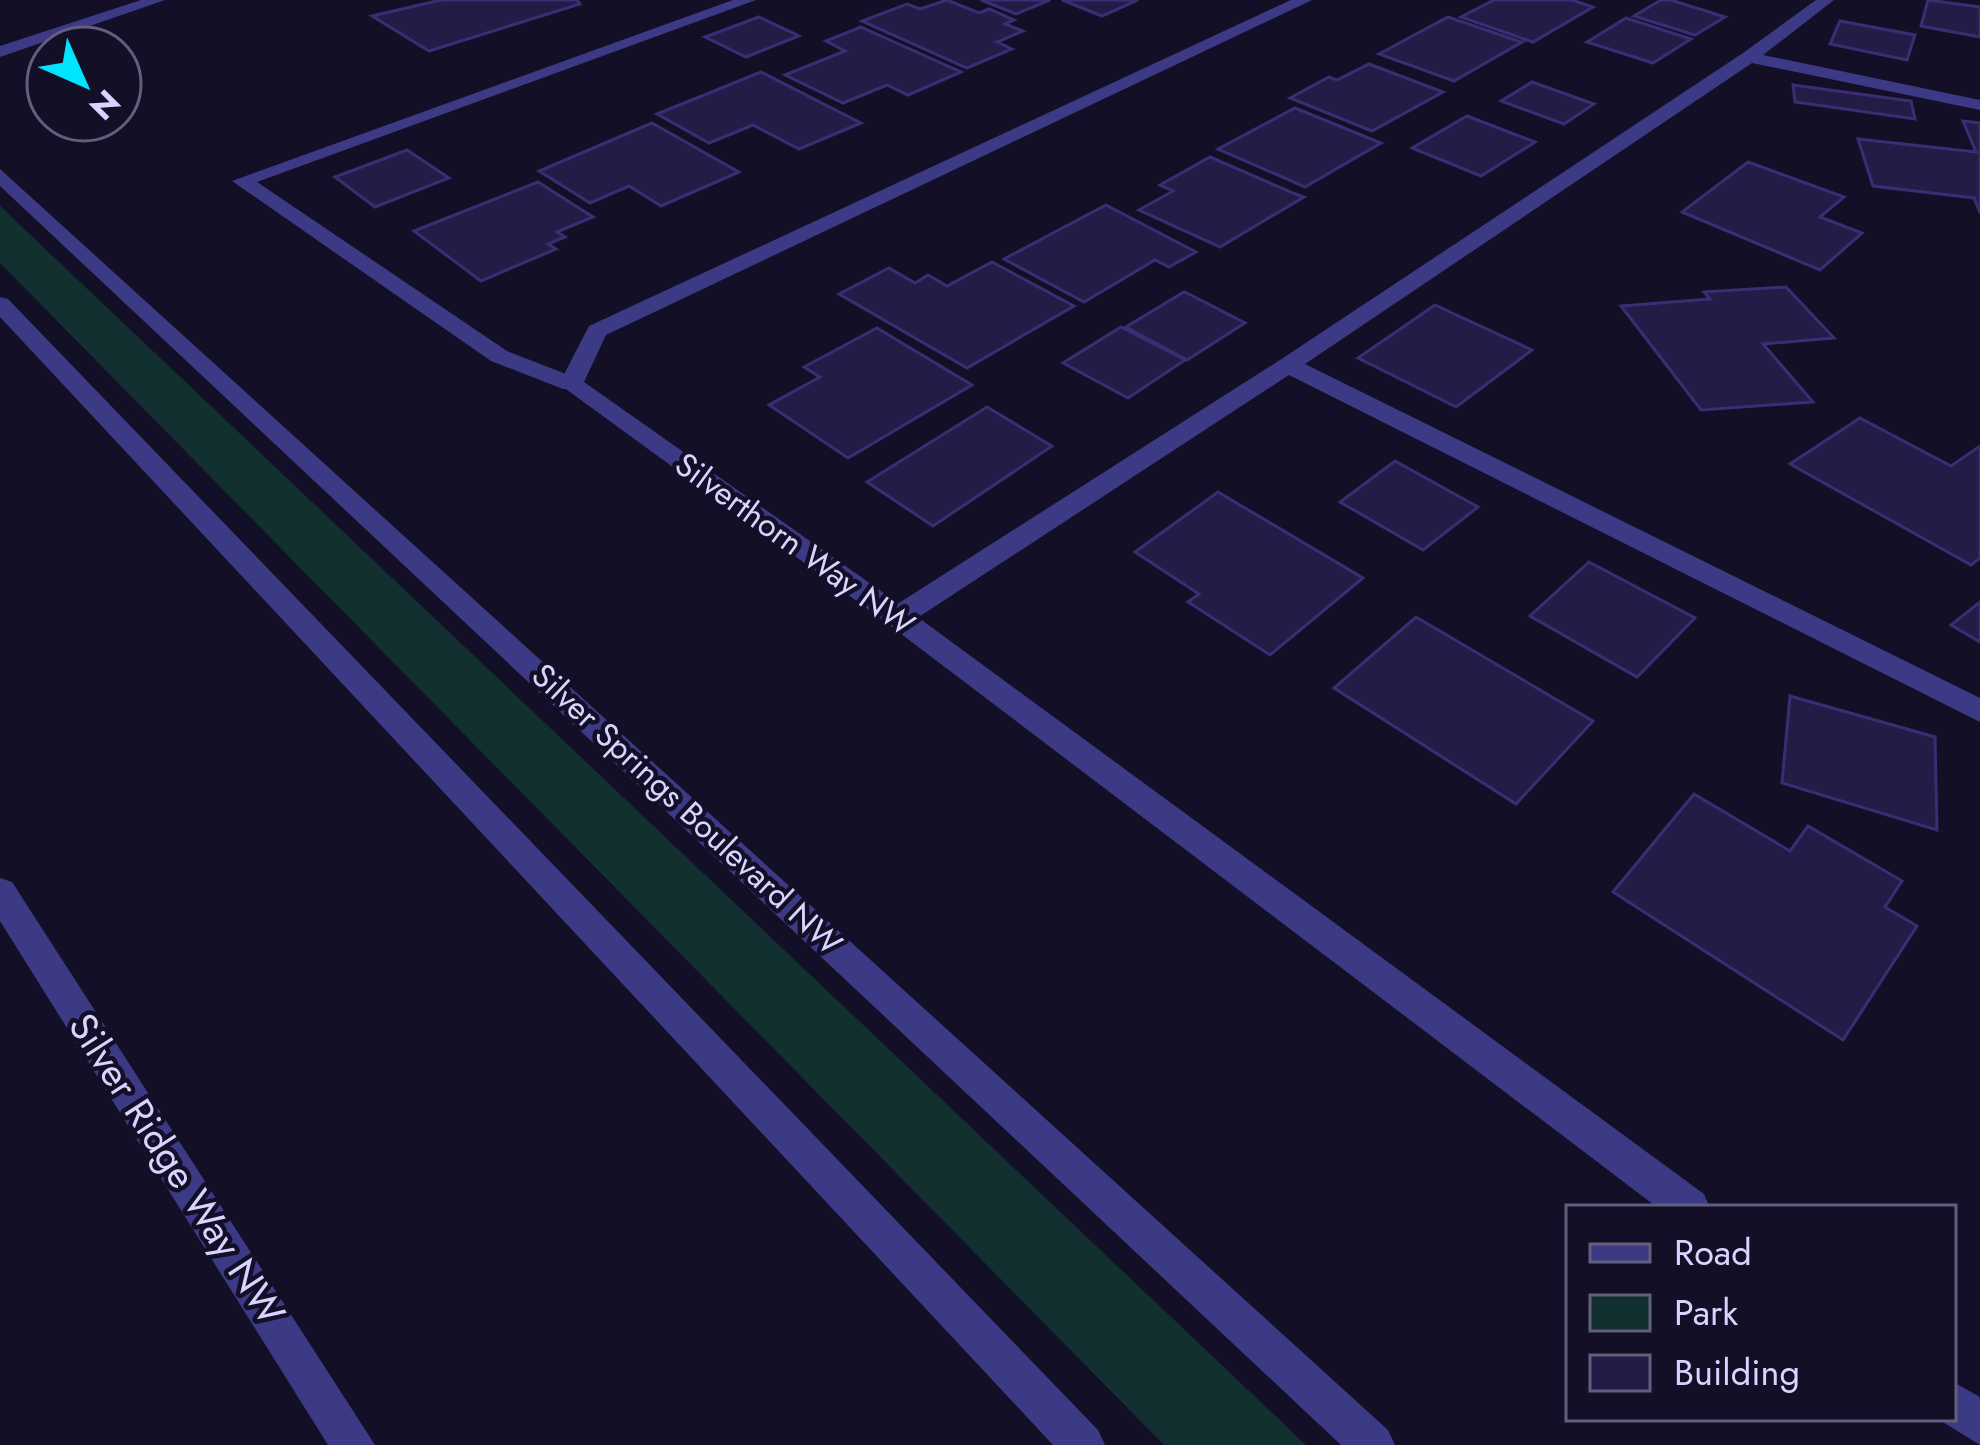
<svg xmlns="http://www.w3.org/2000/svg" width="1980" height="1445" font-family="Jost,sans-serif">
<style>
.green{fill:#12302f}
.building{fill:#241b47;stroke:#3b2d73;stroke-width:3}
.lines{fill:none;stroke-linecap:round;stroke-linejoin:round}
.service{fill:#3d3a85;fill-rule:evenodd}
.minor{fill:#3d3a85;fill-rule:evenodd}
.tertiary{fill:#3d3a85;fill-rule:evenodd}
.labels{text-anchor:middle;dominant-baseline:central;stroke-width:9;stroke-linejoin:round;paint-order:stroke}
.street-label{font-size:33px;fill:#d9d4ff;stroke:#130f26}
.near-street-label{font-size:39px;fill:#d9d4ff;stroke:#130f26}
</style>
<rect width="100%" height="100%" fill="#130f26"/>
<path class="green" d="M 0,206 L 1306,1445 L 1164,1445 L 0,263 Z"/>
<g class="building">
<path d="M 441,0 L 577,0 L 580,4 L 429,51 L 372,16 Z"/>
<path d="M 947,0 L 979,13 L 989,9 L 1014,20 L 1005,24 L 1023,31 L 997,42 L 1012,49 L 967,68 L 862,21 L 907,4 L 920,9 Z"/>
<path d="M 981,0 L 1050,0 L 1016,14 Z"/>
<path d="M 1062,0 L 1138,0 L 1102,16 Z"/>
<path d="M 1494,0 L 1572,0 L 1593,7 L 1533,42 L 1461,17 Z"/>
<path d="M 1661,0 L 1671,0 L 1725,17 L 1695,35 L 1634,16 Z"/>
<path d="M 1928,0 L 1980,7 L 1980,37 L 1921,26 Z"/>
<path d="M 759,17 L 799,36 L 746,57 L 705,37 Z"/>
<path d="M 1448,17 L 1521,42 L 1522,42 L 1454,81 L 1379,54 Z"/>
<path d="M 1626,18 L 1691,39 L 1653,63 L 1587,42 Z"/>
<path d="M 1840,21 L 1915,35 L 1907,60 L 1830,44 Z"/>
<path d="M 861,27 L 961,72 L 908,95 L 887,85 L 843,103 L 785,75 L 845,51 L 826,41 Z"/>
<path d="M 1369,64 L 1443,92 L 1372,131 L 1290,98 L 1329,77 L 1337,80 Z"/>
<path d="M 761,72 L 861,123 L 799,149 L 753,125 L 709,143 L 657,114 Z"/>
<path d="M 1532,82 L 1594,104 L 1564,124 L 1501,101 Z"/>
<path d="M 1793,85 L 1911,101 L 1915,119 L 1795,102 Z"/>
<path d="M 1295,108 L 1381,143 L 1305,187 L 1218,149 Z"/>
<path d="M 1467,116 L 1535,142 L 1481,176 L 1412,148 Z"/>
<path d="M 1963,121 L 1980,123 L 1980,213 L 1974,198 L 1873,186 L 1858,139 L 1976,152 Z"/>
<path d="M 652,123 L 739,172 L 661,206 L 629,186 L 590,203 L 539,171 Z"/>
<path d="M 407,150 L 449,178 L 375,207 L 335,177 Z"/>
<path d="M 1210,157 L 1293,193 L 1304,197 L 1220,247 L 1139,210 L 1173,191 L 1160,185 Z"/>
<path d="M 1748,162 L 1844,197 L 1820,217 L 1862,233 L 1820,270 L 1682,212 Z"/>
<path d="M 538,182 L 593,217 L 557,232 L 565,237 L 548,244 L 556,249 L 481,281 L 414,231 Z"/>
<path d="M 1106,205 L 1196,252 L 1169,267 L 1155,260 L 1084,302 L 1004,259 Z"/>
<path d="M 992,262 L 1074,306 L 967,368 L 839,294 L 889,268 L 915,283 L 928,275 L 947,286 Z"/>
<path d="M 1786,287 L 1834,338 L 1763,344 L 1813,402 L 1701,410 L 1621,306 L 1710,299 L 1704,292 Z"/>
<path d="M 1184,292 L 1189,294 L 1245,323 L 1187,360 L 1126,327 Z"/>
<path d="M 1435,305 L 1532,350 L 1456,407 L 1358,358 Z"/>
<path d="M 1121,327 L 1185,360 L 1128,398 L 1063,363 Z"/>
<path d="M 877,328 L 972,385 L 848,458 L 769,405 L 820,377 L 804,367 Z"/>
<path d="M 987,407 L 1052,446 L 933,526 L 867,482 Z"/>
<path d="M 1860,418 L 1951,466 L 1980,446 L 1980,558 L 1971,565 L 1790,464 Z"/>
<path d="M 1395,461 L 1478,507 L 1423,550 L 1340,502 Z"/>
<path d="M 1218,492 L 1363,578 L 1270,655 L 1188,602 L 1199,594 L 1135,552 Z"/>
<path d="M 1589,562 L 1695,618 L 1637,677 L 1530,616 Z"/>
<path d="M 1980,602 L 1980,642 L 1951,625 Z"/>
<path d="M 1416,617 L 1593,721 L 1516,804 L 1334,688 Z"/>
<path d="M 1790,696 L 1935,737 L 1937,830 L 1782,783 Z"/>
<path d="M 1694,794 L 1790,851 L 1808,826 L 1902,881 L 1885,907 L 1917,926 L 1843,1040 L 1613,892 Z"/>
</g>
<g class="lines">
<g class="service">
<path d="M 733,0 L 756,0 L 257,182 L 507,351 L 579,379 L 579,389 L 563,389 L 491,361 L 232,181 Z"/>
<path d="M 1816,0 L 1834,0 L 1763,55 L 1980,100 L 1980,110 L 1752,63 L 1305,364 L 1980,698 L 1980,722 L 1289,375 L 908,624 L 888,624 L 884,617 L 888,610 L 1280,360 L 1743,53 Z"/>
</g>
<g class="minor">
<path d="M 1291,0 L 1312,0 L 606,335 L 584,382 L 908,610 L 1704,1194 L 1710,1208 L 1658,1208 L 888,624 L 559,384 L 589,326 Z"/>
<path d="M 0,878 L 12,882 L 375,1445 L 328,1445 L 0,921 Z"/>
<path d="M 1953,1382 L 1980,1397 L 1980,1445 L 1938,1419 L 1953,1418 Z"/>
</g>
<g class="tertiary">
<path d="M 141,0 L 165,0 L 0,57 L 0,46 Z"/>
<path d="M 0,169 L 1388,1430 L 1395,1445 L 1341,1445 L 0,186 Z"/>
<path d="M 0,297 L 8,299 L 1098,1430 L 1105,1445 L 1053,1445 L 0,317 Z"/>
</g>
</g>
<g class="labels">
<g class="street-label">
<text transform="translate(795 544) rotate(36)">Silverthorn Way NW</text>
<text transform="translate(687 809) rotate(43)">Silver Springs Boulevard NW</text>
</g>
<g class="near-street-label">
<text transform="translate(177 1169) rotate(57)">Silver Ridge Way NW</text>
</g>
</g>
<rect x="1566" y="1205" width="390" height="216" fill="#130f26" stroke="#625e7d" stroke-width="3"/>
<rect x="1590" y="1244" width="60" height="18" fill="#3d3a85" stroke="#625e7d" stroke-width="3"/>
<text x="1674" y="1265" font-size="36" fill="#d9d4ff">Road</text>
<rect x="1590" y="1295" width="60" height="36" fill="#12302f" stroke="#625e7d" stroke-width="3"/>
<text x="1674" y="1325" font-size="36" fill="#d9d4ff">Park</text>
<rect x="1590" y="1355" width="60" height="36" fill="#241b47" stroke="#625e7d" stroke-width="3"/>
<text x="1674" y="1385" font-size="36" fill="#d9d4ff">Building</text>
<g transform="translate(84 84) rotate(135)"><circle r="57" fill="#130f26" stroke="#625e7d" stroke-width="3"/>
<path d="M0-9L21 45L0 30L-21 45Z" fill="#00e5ff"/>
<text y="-18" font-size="33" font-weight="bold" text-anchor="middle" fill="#d9d4ff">N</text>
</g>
</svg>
